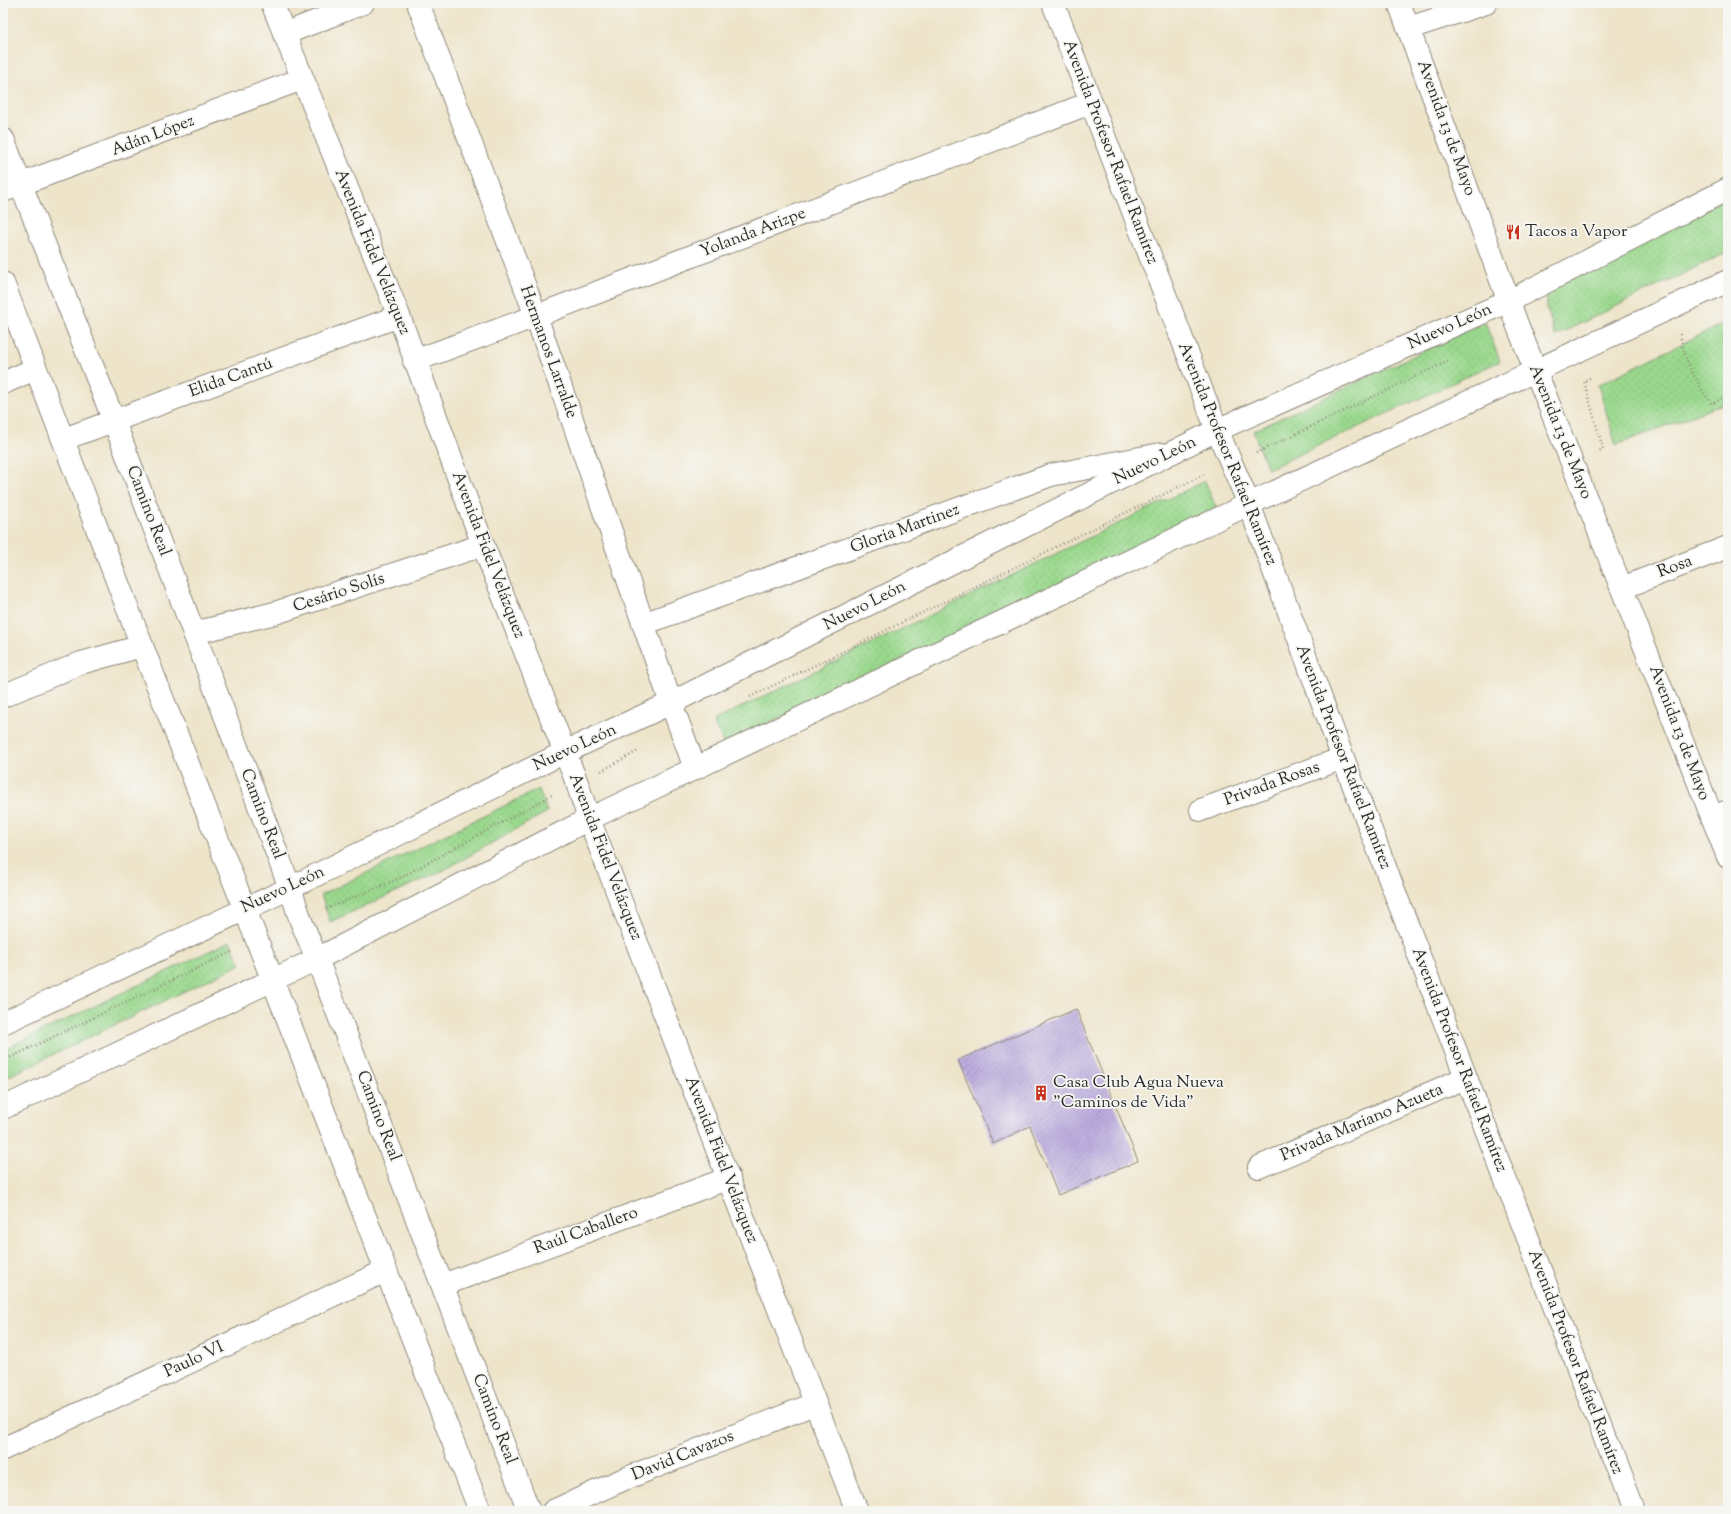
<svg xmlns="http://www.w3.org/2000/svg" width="1731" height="1514" font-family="'Sorts Mill Goudy',serif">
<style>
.park{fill:url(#park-dots);stroke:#62825c}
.building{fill:url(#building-hatch)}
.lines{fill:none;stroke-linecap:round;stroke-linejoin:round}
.minor-casing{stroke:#8c887a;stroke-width:24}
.tertiary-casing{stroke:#8c887a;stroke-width:24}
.path{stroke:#8c887a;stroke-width:2.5;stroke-dasharray:1 3;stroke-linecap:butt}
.minor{stroke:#fff;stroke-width:22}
.tertiary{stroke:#fff;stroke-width:22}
.labels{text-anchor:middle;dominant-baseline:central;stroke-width:3.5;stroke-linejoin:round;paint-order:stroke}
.street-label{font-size:17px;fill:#2b2b2b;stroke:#f6f6f2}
.poi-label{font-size:17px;fill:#2b2b2b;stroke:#f6f6f2;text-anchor:start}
</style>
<defs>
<pattern id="park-dots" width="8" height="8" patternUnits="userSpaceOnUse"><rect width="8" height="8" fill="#9ad88d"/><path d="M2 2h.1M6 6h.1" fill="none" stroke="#85ba7a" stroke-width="1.8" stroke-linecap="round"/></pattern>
<pattern id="building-hatch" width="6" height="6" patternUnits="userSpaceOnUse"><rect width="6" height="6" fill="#bbacdf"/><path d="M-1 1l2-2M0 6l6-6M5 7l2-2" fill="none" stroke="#988cb5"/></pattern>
</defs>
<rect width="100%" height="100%" fill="#f6f6f2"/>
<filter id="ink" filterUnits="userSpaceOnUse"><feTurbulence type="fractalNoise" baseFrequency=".025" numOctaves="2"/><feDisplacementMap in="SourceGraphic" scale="8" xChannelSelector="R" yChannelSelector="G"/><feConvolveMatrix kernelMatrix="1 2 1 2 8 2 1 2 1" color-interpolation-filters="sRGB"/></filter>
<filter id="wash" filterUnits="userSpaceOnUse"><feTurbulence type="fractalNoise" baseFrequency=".012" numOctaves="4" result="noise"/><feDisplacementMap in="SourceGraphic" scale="16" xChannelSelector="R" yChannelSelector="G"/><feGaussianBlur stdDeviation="0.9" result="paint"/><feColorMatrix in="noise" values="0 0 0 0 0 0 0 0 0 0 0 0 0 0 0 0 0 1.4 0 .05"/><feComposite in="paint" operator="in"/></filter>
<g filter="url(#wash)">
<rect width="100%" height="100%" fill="#eee4ca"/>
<g class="park">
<path d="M 1728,197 L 1728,252 L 1555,336 L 1547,308 L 1546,291 Z"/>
<path d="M 1728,321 L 1728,402 L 1616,445 L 1598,385 Z"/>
<path d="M 1485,322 L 1500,361 L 1268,469 L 1253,431 Z"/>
<path d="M 1205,481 L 1217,510 L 724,744 L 713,721 Z"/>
<path d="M 539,789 L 547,812 L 444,870 L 330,922 L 321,895 Z"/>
<path d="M 230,941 L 241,964 L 3,1079 L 3,1050 Z"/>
</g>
<g id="blocks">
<path class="building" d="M 1076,1009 L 1138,1161 L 1058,1195 L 1030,1126 L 993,1144 L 958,1060 Z"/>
</g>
</g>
<g filter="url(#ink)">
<use href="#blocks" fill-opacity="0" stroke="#8c887a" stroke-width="1"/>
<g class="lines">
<g class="minor-casing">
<g id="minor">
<path d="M 272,3 L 399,316 L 483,545 L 577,783 L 589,819 L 857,1511"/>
<path d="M 418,3 L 536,316 L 671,703 L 695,768"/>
<path d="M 1053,3 L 1217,430 L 1249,504 L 1343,758 L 1633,1511"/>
<path d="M 1409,28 L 1486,3"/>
<path d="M 284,34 L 363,3"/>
<path d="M 3,191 L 302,79"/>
<path d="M 414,361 L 536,316 L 1090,103"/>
<path d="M 3,383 L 35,369"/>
<path d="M 64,439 L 399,316"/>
<path d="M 1622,588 L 1728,547"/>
<path d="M 643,624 L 1051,475 L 1161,454"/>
<path d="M 194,633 L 275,613 L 483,545"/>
<path d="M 3,696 L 81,663 L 142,646"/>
<path d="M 1201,810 L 1343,758"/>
<path d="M 1712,817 L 1728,811"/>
<path d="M 1259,1167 L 1465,1078"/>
<path d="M 443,1285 L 729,1178"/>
<path d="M 3,1449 L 385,1271"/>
<path d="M 553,1511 L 622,1480 L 814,1404"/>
</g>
</g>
<g class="tertiary-casing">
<g id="tertiary">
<path d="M 1399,3 L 1517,324 L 1728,857"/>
<path d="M 3,139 L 114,421 L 290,888 L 301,921 L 317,959 L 529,1511"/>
<path d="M 3,283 L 142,646 L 480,1511"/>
<path d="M 3,1023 L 290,888 L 565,752 L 671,703 L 1217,430 L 1509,301 L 1728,189"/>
<path d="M 3,1108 L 317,959 L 589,819 L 1249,504 L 1728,281"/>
</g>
</g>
<g class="path">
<path d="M 1680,334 C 1685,362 1695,381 1712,404 L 1728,395"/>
<path d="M 1590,378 L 1584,381 L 1603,449 L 1597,452"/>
<path d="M 1256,453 L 1450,360"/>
<path d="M 750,697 L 1205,474"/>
<path d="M 601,771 L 638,751"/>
<path d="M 326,909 L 398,879 L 552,795"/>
<path d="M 3,1061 L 233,951"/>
</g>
<use href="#minor" class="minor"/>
<use href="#tertiary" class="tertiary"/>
</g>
</g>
<defs>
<g id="restaurant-bare" transform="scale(1.2)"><path d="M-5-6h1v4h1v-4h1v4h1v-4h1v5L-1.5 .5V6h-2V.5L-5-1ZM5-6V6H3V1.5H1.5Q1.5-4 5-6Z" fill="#c8321e" stroke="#f6f6f2" stroke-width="2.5" paint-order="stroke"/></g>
<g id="building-bare" transform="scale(1.2)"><path d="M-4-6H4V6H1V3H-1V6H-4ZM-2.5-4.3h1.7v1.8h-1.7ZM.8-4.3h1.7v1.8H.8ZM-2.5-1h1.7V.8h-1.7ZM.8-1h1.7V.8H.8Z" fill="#c8321e" stroke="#f6f6f2" stroke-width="2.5" paint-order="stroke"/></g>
</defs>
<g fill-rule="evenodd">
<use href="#restaurant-bare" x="1513" y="232"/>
<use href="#building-bare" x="1041" y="1093"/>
</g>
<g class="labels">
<g class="street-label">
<text transform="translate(1446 128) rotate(70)">Avenida 13 de Mayo</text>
<text transform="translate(153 136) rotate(-21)">Adán López</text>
<text transform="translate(1110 152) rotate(69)">Avenida Profesor Rafael Ramírez</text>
<text transform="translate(753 233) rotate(-21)">Yolanda Arizpe</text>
<text transform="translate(372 252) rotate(68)">Avenida Fidel Velázquez</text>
<text transform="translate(1450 327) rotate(-24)">Nuevo León</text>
<text transform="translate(548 352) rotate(70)">Hermanos Larralde</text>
<text transform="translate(231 378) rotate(-20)">Elida Cantú</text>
<text transform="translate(1560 432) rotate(68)">Avenida 13 de Mayo</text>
<text transform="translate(1227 454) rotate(68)">Avenida Profesor Rafael Ramírez</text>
<text transform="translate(1155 461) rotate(-26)">Nuevo León</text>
<text transform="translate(148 511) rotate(69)">Camino Real</text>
<text transform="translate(905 529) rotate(-20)">Gloria Martinez</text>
<text transform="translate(488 555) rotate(69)">Avenida Fidel Velázquez</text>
<text transform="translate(1675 567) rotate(-21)">Rosa</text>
<text transform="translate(339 593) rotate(-18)">Cesário Solís</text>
<text transform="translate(865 606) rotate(-27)">Nuevo León</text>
<text transform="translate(1679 733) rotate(69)">Avenida 13 de Mayo</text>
<text transform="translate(575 748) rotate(-25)">Nuevo León</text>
<text transform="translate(1343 757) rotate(69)">Avenida Profesor Rafael Ramírez</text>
<text transform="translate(1272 784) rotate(-20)">Privada Rosas</text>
<text transform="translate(262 814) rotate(69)">Camino Real</text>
<text transform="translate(605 857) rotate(69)">Avenida Fidel Velázquez</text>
<text transform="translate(283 890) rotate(-25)">Nuevo León</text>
<text transform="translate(1459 1060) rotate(69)">Avenida Profesor Rafael Ramírez</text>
<text transform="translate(378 1116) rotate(69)">Camino Real</text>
<text transform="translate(1362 1123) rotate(-23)">Privada Mariano Azueta</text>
<text transform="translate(721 1160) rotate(69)">Avenida Fidel Velázquez</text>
<text transform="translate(586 1231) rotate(-20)">Raúl Caballero</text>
<text transform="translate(194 1360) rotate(-25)">Paulo VI</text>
<text transform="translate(1575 1362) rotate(69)">Avenida Profesor Rafael Ramírez</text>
<text transform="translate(494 1419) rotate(69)">Camino Real</text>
<text transform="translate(683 1456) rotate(-22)">David Cavazos</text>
</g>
<g class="poi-label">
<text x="1525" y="232">Tacos a Vapor</text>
<text x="1053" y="1083">Casa Club Agua Nueva<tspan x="1053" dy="20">"Caminos de Vida"</tspan></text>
</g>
</g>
<rect width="1731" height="1514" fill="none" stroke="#f6f6f2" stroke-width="16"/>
</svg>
